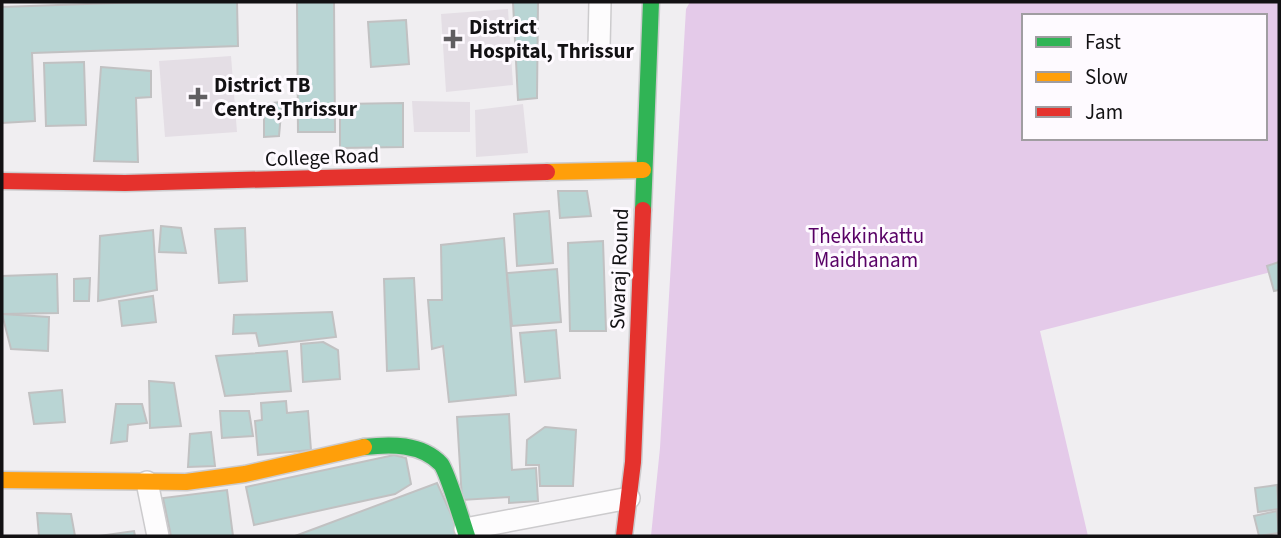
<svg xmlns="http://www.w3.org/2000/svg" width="1281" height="538" font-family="'Source Sans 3',sans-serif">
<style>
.built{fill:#e4dee5}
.green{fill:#e4cae9;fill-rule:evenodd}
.building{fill:#b9d5d4;stroke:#c1c1c2;stroke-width:2}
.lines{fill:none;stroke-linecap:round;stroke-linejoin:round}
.street-casing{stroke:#cccbcd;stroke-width:24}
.fast-casing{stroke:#cccbcd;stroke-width:19}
.slow-casing{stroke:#cccbcd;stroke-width:19}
.jam-casing{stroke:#cccbcd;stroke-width:19}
.street{stroke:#fdfcfd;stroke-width:21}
.fast{stroke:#30b455;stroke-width:16}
.slow{stroke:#ff9f0a;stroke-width:16}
.jam{stroke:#e5322d;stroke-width:16}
.poi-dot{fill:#605e61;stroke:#fefaff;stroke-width:2.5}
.labels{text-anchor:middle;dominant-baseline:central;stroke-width:6;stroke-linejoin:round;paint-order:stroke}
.poi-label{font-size:21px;font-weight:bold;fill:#121113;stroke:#fefaff;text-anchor:start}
.street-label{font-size:21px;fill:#121113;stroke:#fefaff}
.park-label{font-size:21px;fill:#580065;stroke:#fefaff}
</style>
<rect width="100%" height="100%" fill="#f0eef1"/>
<g class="built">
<path d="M 508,9 L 513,85 L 446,92 L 441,14 Z"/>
<path d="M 231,56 L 237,132 L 165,137 L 159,61 Z"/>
<path d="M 412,101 L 470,102 L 470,132 L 414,132 Z"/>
<path d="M 523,104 L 528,153 L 476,157 L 475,110 Z"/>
</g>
<path class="green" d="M 690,2 L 1279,2 L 1279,270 L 1040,331 L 1088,536 L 651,536 L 660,448 L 686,9 ZM 1024,16 L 1265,16 L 1265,138 L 1024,138 Z"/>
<g class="building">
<path d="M 143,2 L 237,2 L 238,46 L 32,53 L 35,121 L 2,123 L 2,7 Z"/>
<path d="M 297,2 L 334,2 L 335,132 L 298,132 Z"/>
<path d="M 513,2 L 538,2 L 537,98 L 518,100 Z"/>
<path d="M 406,20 L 409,64 L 371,67 L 368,22 Z"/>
<path d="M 84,62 L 86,125 L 46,126 L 44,63 Z"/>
<path d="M 101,67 L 151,71 L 151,97 L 136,98 L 138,162 L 94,161 Z"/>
<path d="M 282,102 L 279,136 L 264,137 L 264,104 Z"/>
<path d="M 403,103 L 403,147 L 340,148 L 340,104 Z"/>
<path d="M 558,191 L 587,191 L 591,216 L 560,218 Z"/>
<path d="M 549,211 L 553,263 L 517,266 L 514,214 Z"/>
<path d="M 161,226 L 181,228 L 186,253 L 159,252 Z"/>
<path d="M 245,228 L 247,281 L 219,283 L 215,229 Z"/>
<path d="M 153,230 L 157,290 L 98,301 L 100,236 Z"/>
<path d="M 504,238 L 516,395 L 449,402 L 443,346 L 432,349 L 428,300 L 442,300 L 441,245 Z"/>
<path d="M 603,241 L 606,331 L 570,331 L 568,243 Z"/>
<path d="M 1279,262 L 1279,290 L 1274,291 L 1267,266 Z"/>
<path d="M 557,269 L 561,322 L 512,326 L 507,273 Z"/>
<path d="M 57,274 L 58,313 L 2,314 L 2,276 Z"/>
<path d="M 90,278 L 89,301 L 74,301 L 74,279 Z"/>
<path d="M 414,278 L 419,369 L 387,371 L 384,279 Z"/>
<path d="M 153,296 L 156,322 L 122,326 L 119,301 Z"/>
<path d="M 332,312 L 336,337 L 259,346 L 256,333 L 233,334 L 234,315 Z"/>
<path d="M 2,314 L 49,317 L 48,351 L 11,349 Z"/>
<path d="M 556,330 L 560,378 L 525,382 L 520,333 Z"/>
<path d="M 323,342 L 338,350 L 340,379 L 303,382 L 301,344 Z"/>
<path d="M 287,351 L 291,391 L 225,396 L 216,356 Z"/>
<path d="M 149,381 L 174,383 L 181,426 L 150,428 Z"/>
<path d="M 62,390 L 65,422 L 34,424 L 29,393 Z"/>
<path d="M 286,401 L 287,413 L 308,411 L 311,450 L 258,455 L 255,421 L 262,420 L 261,403 Z"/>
<path d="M 116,404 L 142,404 L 147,423 L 128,425 L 127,441 L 111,443 Z"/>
<path d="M 220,411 L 249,411 L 253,436 L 222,438 Z"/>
<path d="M 509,414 L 512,470 L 536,468 L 538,501 L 509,503 L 509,497 L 462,500 L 457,417 Z"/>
<path d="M 545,427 L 576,430 L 573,486 L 540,486 L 539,465 L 526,465 L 527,440 Z"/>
<path d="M 211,432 L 215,466 L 188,467 L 190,434 Z"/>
<path d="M 394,455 L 406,458 L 411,484 L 395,494 L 254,525 L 246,487 Z"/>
<path d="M 437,483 L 461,536 L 295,536 Z"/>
<path d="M 1277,485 L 1279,509 L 1258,512 L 1255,488 Z"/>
<path d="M 227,490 L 233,536 L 171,536 L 163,498 Z"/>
<path d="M 1277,511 L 1279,533 L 1259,536 L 1254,516 Z"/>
<path d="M 37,513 L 71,514 L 75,536 L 39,536 Z"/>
<path d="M 134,531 L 135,536 L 99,536 Z"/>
</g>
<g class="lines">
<g class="street-casing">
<g id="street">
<path d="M 599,48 L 600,2"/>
<path d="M 147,482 L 158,536"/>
<path d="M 465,529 L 629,498"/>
</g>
</g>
<g class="fast-casing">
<g id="fast">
<path d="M 643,210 L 651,2"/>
<path d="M 364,447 C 390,444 421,443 441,464 C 447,471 463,524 467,536"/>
</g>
</g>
<g class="slow-casing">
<g id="slow">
<path d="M 547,172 L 643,170"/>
<path d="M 2,480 L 186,482 L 245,474 L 364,447"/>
</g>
</g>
<g class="jam-casing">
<g id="jam">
<path d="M 2,181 L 125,183 L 547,172"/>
<path d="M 624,536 L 633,462 L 643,210"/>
</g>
</g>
<use href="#street" class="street"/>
<use href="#fast" class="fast"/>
<use href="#slow" class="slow"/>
<use href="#jam" class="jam"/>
</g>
<g class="poi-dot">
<path d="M449.5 28.5h7v7h7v7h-7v7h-7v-7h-7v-7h7z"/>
<path d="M194.5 86.5h7v7h7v7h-7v7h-7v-7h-7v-7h7z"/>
</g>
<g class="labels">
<g class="poi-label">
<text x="469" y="27">District<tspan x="469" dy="24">Hospital, Thrissur</tspan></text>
<text x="214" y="85">District TB<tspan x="214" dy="24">Centre,Thrissur</tspan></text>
</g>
<g class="street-label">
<text transform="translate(322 157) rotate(-2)">College Road</text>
<text transform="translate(619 269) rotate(-88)">Swaraj Round</text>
</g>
<g class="park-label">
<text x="866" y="236">Thekkinkattu<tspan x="866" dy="24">Maidhanam</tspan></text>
</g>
</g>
<rect width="1281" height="538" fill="none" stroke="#121113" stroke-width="7"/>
<rect x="1022" y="14" width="245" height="126" fill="#fefaff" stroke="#a09da1" stroke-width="2"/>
<rect x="1036" y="37" width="35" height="10" fill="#30b455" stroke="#a09da1" stroke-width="2"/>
<text x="1085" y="49" font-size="21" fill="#121113">Fast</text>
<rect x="1036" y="72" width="35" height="10" fill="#ff9f0a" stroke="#a09da1" stroke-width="2"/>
<text x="1085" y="84" font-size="21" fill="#121113">Slow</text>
<rect x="1036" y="107" width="35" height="10" fill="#e5322d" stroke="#a09da1" stroke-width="2"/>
<text x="1085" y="119" font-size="21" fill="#121113">Jam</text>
</svg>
